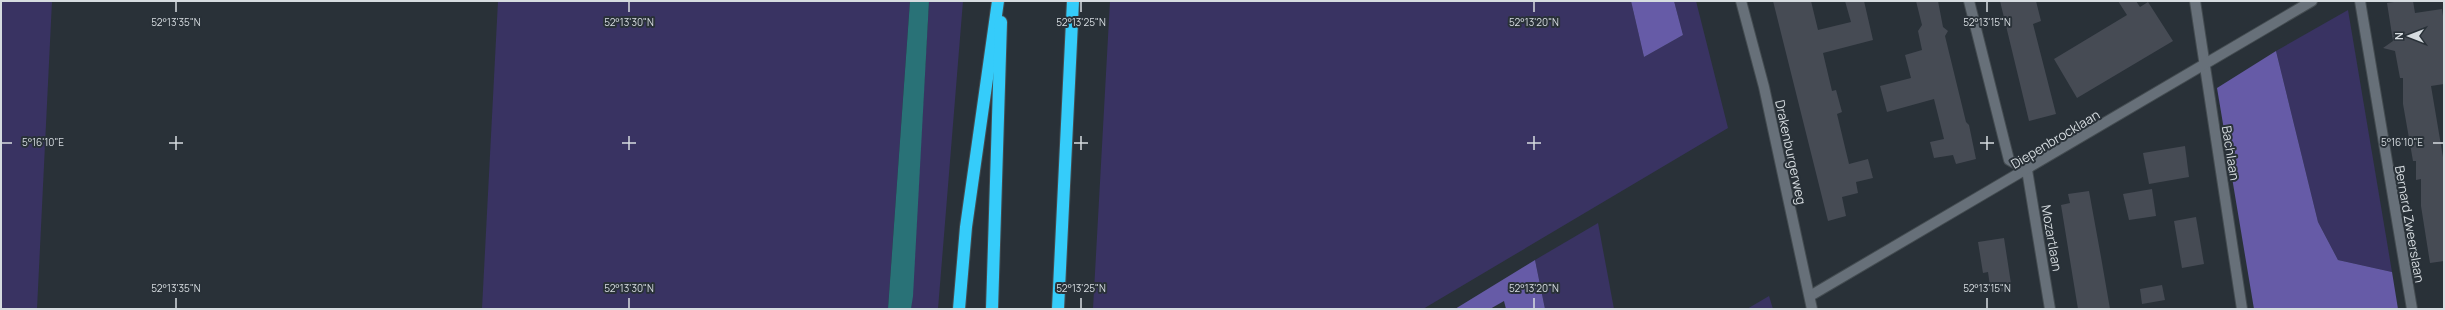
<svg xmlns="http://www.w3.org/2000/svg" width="2445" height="310" font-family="Manrope,sans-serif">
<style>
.green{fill:#393362}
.forest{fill:#665ba7}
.water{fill:#297277}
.building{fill:#464b54}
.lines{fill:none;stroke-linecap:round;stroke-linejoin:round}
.minor-casing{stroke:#444c51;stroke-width:12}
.secondary-casing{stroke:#444c51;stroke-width:12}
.motorway-casing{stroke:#444c51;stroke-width:14}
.minor{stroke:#677079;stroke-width:10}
.secondary{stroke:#677079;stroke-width:10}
.motorway{stroke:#35ccfa;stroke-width:12}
.ticks{fill:none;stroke:#d6dce0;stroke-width:1.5}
.labels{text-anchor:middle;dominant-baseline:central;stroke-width:4;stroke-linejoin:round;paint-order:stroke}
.street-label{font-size:13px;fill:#d6dce0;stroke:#293138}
.ticks-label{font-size:10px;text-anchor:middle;fill:#d6dce0;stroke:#293138;stroke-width:4;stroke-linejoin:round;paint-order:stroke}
</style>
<rect width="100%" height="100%" fill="#293138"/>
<g class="green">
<path d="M 1,1 L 52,1 L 37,309 L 1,309 Z"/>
<path d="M 498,1 L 910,1 L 888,309 L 482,309 Z"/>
<path d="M 929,1 L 963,1 L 938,309 L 911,309 Z"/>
<path d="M 1110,1 L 1631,1 L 1644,57 L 1683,35 L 1674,1 L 1696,1 L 1728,128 L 1423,309 L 1093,309 Z"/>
<path d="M 2348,10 L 2392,272 L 2338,260 L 2318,222 L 2276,51 Z"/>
<path d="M 1598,223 L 1614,309 L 1545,309 L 1535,260 Z"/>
<path d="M 1769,296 L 1773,309 L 1747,309 Z"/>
</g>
<g class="forest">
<path d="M 1631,1 L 1674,1 L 1683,35 L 1644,57 Z"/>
<path d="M 2276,51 L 2318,222 L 2338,260 L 2392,272 L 2398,309 L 2254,309 L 2217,88 Z"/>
<path d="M 1535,260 L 1545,309 L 1506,309 L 1504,301 L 1490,309 L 1455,309 Z"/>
</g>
<path class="water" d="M 910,1 L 929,1 L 913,296 L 911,309 L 888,309 Z"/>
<g class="building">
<path d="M 1773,1 L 1811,1 L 1818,30 L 1851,22 L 1845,1 L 1864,1 L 1873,40 L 1823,53 L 1832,91 L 1836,90 L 1842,112 L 1837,114 L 1849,164 L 1868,159 L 1873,178 L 1856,182 L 1858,193 L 1842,197 L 1846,216 L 1828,221 Z"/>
<path d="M 1916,1 L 1938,1 L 1943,27 L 1948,31 L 1945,36 L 1966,122 L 1969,125 L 1976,159 L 1956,164 L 1953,155 L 1934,158 L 1930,142 L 1944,139 L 1934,99 L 1887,112 L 1880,86 L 1911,78 L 1905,55 L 1922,50 L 1918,31 L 1922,25 Z"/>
<path d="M 2000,1 L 2036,1 L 2041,21 L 2033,24 L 2056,114 L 2029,121 Z"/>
<path d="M 2118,1 L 2136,1 L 2140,7 L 2148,2 L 2173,41 L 2077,98 L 2054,59 L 2127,15 Z"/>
<path d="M 2401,1 L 2413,1 L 2415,13 L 2442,9 L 2444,23 L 2444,84 L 2431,86 L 2444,163 L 2444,261 L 2430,263 L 2421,206 L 2421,179 L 2416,180 L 2416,161 L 2413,161 L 2403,104 L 2403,78 L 2400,78 L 2395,51 L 2383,48 L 2393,41 L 2387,3 Z"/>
<path d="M 2185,146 L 2189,177 L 2149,184 L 2143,153 Z"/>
<path d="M 2152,189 L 2156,216 L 2129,220 L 2123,194 Z"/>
<path d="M 2089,191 L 2101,257 L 2110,309 L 2078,309 L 2076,297 L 2061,205 L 2070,203 L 2068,194 Z"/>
<path d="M 2196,217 L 2204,264 L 2182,268 L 2174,221 Z"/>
<path d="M 2004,238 L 2012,290 L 1991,293 L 1988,272 L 1983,273 L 1978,242 Z"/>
<path d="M 2162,285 L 2165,300 L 2142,304 L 2140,289 Z"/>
</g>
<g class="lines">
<g class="minor-casing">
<g id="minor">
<path d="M 1969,1 L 2009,160 L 2027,170 L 2050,309"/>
<path d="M 2195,1 L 2242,309"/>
<path d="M 2360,1 L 2412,309"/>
<path d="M 1810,296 L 2312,1"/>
</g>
</g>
<g class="secondary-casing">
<path id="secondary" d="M 1741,1 L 1764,87 L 1812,309"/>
</g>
<g class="motorway-casing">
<g id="motorway">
<path d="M 959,309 L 966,227 L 998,1"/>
<path d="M 992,309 L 1001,22"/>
<path d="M 1058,309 L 1073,1"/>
</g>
</g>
<use href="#minor" class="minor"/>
<use href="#secondary" class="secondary"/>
<use href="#motorway" class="motorway"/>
</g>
<path class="ticks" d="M 176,2 L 176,12M 629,2 L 629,12M 1081,2 L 1081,12M 1534,2 L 1534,12M 1987,2 L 1987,12M 176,136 L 176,150M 629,136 L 629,150M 1081,136 L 1081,150M 1534,136 L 1534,150M 1987,136 L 1987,150M 2,143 L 12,143M 169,143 L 183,143M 622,143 L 636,143M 1074,143 L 1088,143M 1527,143 L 1541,143M 1980,143 L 1994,143M 2433,143 L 2443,143M 176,298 L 176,308M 629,298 L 629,308M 1081,298 L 1081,308M 1534,298 L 1534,308M 1987,298 L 1987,308"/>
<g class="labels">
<g class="street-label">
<text transform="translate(2055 139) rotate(-31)">Diepenbrocklaan</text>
<text transform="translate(1791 152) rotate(78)">Drakenburgerweg</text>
<text transform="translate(2231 153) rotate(81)">Bachlaan</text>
<text transform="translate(2410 224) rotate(80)">Bernard Zweerslaan</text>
<text transform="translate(2052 238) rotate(80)">Mozartlaan</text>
</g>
</g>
<g class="ticks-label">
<text x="176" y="26">52°13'35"N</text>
<text x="629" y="26">52°13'30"N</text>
<text x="1081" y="26">52°13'25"N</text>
<text x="1534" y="26">52°13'20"N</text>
<text x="1987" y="26">52°13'15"N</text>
<text x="2402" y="146">5°16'10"E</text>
<text x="43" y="146">5°16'10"E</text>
<text x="176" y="292">52°13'35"N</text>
<text x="629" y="292">52°13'30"N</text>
<text x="1081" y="292">52°13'25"N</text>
<text x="1534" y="292">52°13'20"N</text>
<text x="1987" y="292">52°13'15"N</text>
</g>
<rect width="2445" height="310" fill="none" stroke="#d6dce0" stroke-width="4"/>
<g transform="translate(2409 36) rotate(270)" stroke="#293138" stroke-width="3" paint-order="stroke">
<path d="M0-3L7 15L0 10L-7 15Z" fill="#d6dce0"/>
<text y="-6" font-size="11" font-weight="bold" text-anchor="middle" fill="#d6dce0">N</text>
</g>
</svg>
